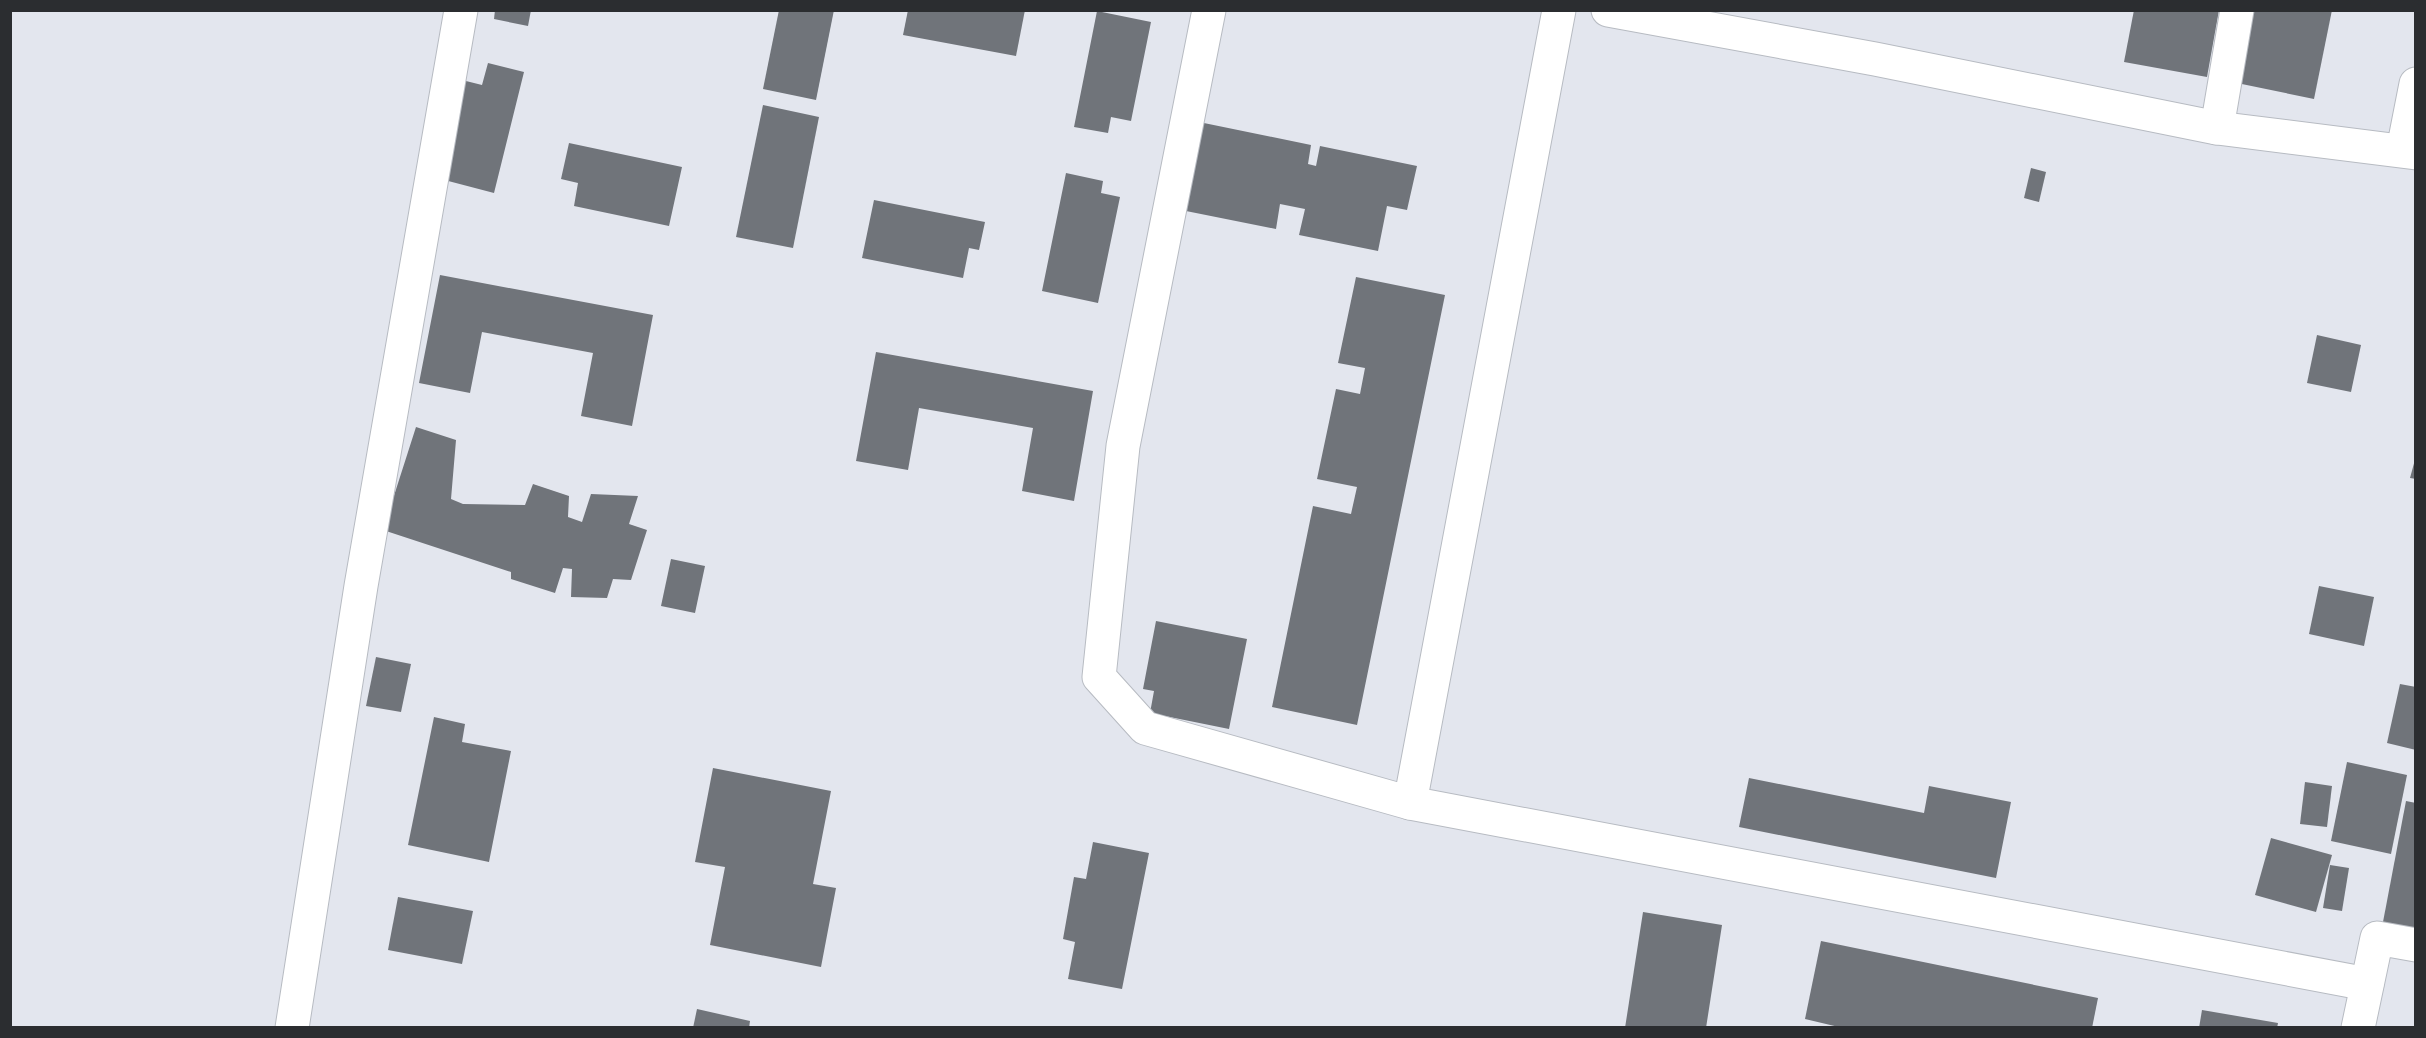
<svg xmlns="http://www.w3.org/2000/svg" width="2426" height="1038" font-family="Jost,sans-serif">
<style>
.building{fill:#70747a}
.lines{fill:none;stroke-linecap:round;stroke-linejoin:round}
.minor-casing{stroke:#b7bbc2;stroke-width:35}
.major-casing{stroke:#b7bbc2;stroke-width:35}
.minor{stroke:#fff;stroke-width:33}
.major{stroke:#fff;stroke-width:33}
</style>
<rect width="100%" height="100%" fill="#e3e6ee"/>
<g class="building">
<path d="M 495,10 L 531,10 L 528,26 L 494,19 Z"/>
<path d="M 779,10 L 834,10 L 816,100 L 763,89 Z"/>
<path d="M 908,10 L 1025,10 L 1016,56 L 903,35 Z"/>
<path d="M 2134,10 L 2219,10 L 2207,77 L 2124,62 Z"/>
<path d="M 2247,10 L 2332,10 L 2314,99 L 2232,82 Z"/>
<path d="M 1097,11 L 1151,22 L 1131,121 L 1111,117 L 1108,133 L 1074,127 Z"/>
<path d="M 488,63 L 524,72 L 494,193 L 433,177 L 458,79 L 482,85 Z"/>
<path d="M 763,105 L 819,117 L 793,248 L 736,237 Z"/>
<path d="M 1199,122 L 1311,145 L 1308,164 L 1316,166 L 1320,146 L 1417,166 L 1407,210 L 1387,206 L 1378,251 L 1299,235 L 1305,209 L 1280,204 L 1276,229 L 1181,210 Z"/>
<path d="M 569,143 L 682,167 L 669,226 L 574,206 L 578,183 L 561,179 Z"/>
<path d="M 2031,168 L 2046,172 L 2039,202 L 2024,198 Z"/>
<path d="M 1066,173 L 1103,181 L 1101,193 L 1120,197 L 1098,303 L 1042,291 Z"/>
<path d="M 874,200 L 985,222 L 979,250 L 969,248 L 963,278 L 862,258 Z"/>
<path d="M 440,275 L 653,315 L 632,426 L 581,416 L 593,353 L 482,332 L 470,393 L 419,383 Z"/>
<path d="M 1356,277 L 1445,295 L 1357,725 L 1272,707 L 1313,506 L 1351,514 L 1357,487 L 1317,479 L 1336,389 L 1360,394 L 1365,368 L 1338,363 Z"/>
<path d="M 2317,335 L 2361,345 L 2351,392 L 2307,383 Z"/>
<path d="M 876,352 L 1093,391 L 1074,501 L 1022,491 L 1033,428 L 919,408 L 908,470 L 856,461 Z"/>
<path d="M 416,427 L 456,440 L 451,499 L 463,504 L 525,505 L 533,484 L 569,496 L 568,517 L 582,522 L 591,494 L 638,496 L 629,524 L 647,530 L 631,580 L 613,579 L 607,598 L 571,597 L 572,569 L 563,568 L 555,593 L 511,579 L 511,572 L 383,530 Z"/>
<path d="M 2416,456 L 2416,479 L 2410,478 Z"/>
<path d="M 671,559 L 705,566 L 695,613 L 661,606 Z"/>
<path d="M 2319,586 L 2374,597 L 2364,646 L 2309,634 Z"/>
<path d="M 1156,621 L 1247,639 L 1229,729 L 1150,713 L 1154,691 L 1143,689 Z"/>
<path d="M 376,657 L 411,664 L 401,712 L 366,706 Z"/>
<path d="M 2400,684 L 2416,687 L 2416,750 L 2387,743 Z"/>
<path d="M 434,717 L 465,724 L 462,742 L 511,751 L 489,862 L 408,845 Z"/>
<path d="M 2347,762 L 2407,775 L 2391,854 L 2331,841 Z"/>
<path d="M 713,768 L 831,791 L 813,884 L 836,888 L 821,967 L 710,945 L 725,867 L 695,862 Z"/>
<path d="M 1749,778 L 1924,813 L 1929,786 L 2011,802 L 1996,878 L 1739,827 Z"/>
<path d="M 2305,782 L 2332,786 L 2327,827 L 2300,824 Z"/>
<path d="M 2406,801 L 2416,803 L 2416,928 L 2383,922 Z"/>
<path d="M 2271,838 L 2332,855 L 2316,912 L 2255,895 Z"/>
<path d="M 1093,842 L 1149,853 L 1122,989 L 1068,979 L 1075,942 L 1063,939 L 1074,877 L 1086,879 Z"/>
<path d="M 2330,865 L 2349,868 L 2342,911 L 2323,908 Z"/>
<path d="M 398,897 L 473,911 L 462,964 L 388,950 Z"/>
<path d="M 1643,912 L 1722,925 L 1706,1028 L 1625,1028 Z"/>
<path d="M 1821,941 L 2098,998 L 2092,1028 L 1843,1028 L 1805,1019 Z"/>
<path d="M 697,1009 L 750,1021 L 749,1028 L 693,1028 Z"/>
<path d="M 2202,1010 L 2278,1023 L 2277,1028 L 2199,1028 Z"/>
</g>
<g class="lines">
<g class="minor-casing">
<g id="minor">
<path d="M 1209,10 L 1123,446 L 1099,677 L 1145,728 L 1410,803"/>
<path d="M 1559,10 L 1410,803 L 2367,984"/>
<path d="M 2217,128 L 2237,10"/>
<path d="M 2403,150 L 2416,84"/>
<path d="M 292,1028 L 361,586 L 461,10"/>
<path d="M 2358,1028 L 2377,938 L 2416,945"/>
</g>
</g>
<g class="major-casing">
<path id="major" d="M 1608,10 L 1875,59 L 2217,128 L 2416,153"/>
</g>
<use href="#minor" class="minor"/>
<use href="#major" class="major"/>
</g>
<rect width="2426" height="1038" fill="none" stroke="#2b2d30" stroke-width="24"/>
</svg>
